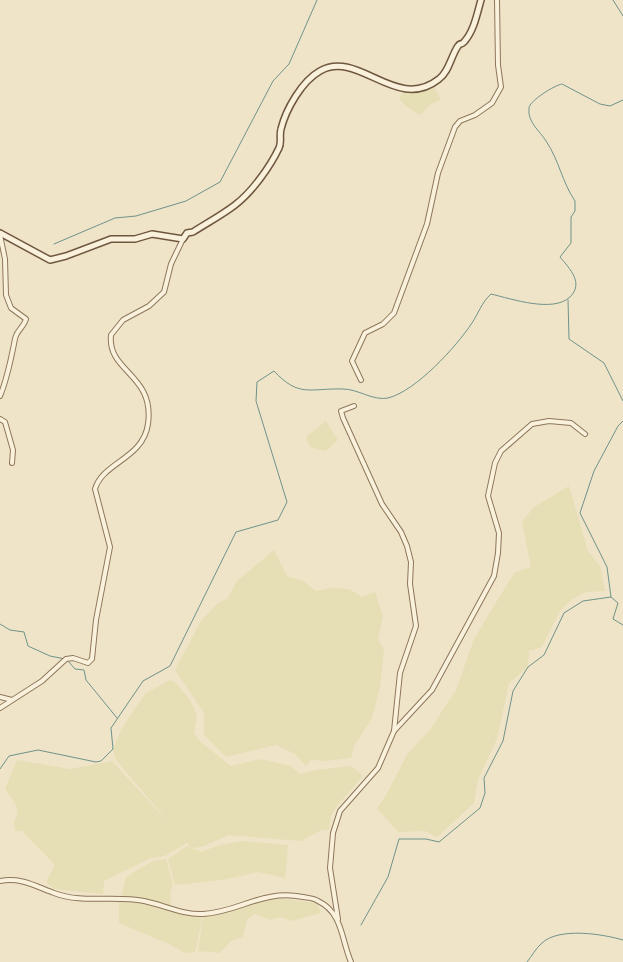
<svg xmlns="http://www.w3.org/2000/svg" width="623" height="962" font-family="'Roboto Serif',serif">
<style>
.farmland{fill:#e6deb5}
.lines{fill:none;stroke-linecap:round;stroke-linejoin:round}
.stream{stroke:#6f938a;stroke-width:1}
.street-casing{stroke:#8d765c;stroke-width:6}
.secondary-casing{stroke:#6f573f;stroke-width:8}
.street{stroke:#faf1dc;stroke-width:4}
.secondary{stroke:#faf1dc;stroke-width:5}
</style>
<rect width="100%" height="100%" fill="#f0e4c8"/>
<g class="farmland">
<path d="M 432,84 L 441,100 L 431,104 L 420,115 L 406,106 L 399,99 L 403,92 Z"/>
<path d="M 326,421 L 338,440 L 326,451 L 310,447 L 306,437 Z"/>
<path d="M 569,486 L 588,551 L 600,566 L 605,591 L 586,592 L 571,600 L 560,611 L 542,647 L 529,651 L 528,667 L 509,683 L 497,739 L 478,780 L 474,803 L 437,837 L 425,831 L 398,832 L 377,808 L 385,797 L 408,753 L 429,731 L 456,690 L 474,639 L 514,573 L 531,567 L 522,522 L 534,507 Z"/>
<path d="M 274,550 L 287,576 L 303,581 L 316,591 L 331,588 L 349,589 L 362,597 L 375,592 L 383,616 L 378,640 L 384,649 L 380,687 L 372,718 L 354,746 L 351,758 L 326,761 L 311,760 L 306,766 L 295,754 L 276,745 L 226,757 L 204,735 L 204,713 L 175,670 L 201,621 L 218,603 L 228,598 L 237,581 Z"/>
<path d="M 170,680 L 177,684 L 190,700 L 197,715 L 194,733 L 201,742 L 231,766 L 261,759 L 290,766 L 301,774 L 316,770 L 351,766 L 363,776 L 337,806 L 331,816 L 329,830 L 322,830 L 301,841 L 228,835 L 202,847 L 192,848 L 202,852 L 219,845 L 243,841 L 288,845 L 285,878 L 258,872 L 222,880 L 175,885 L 168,859 L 187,846 L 190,847 L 187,843 L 165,856 L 151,858 L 104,881 L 103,894 L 54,889 L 46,882 L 55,865 L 22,831 L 15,831 L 14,823 L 18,813 L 15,803 L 5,789 L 17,760 L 70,769 L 112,761 L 171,825 L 116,760 L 113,749 L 122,728 L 145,694 Z"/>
<path d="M 166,859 L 173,885 L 170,892 L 171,906 L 142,899 L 121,897 L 126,877 L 153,861 Z"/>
<path d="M 278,898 L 317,903 L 321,913 L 291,921 L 281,917 L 270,920 L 255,914 L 247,919 L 243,937 L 231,941 L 220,953 L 198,951 L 203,917 L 264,899 Z"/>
<path d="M 119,902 L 138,903 L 187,915 L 200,916 L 202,920 L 195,952 L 185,953 L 169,944 L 119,923 Z"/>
</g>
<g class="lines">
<g class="stream">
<path d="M 613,0 L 623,16"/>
<path d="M 54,244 L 115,218 L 136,216 L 186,201 L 220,182 L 273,81 L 289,64 L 317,0"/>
<path d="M 568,300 L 569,339 L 604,363 L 623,401"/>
<path d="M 611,597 L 618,603 L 613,619 L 623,625"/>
<path d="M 0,624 L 10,630 L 24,632 L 28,646 L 50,656 L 65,659"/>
<path d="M 68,661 L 75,669 L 84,670 L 86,680 L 117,718"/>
<path d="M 0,769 L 9,756 L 38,750 L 96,762 L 101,761 L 113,749 L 111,728 L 143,681 L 170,666 L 236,532 L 278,520 L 287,502 L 256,401 L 257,382 L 274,371 C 299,398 310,388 343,389 C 358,389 373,401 388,398 C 416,391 456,347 472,323 C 478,314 482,302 491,294 C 512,299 553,313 570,297 C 584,283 570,269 560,257 L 571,243 L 571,217 L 575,211 L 575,201 C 562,182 559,160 546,141 C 540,131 527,122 529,108 C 529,101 555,85 562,84 L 600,104 L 610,106 L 623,100"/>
<path d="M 361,925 L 388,877 L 399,839 L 426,839 L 439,842 L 480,808 L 485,793 L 484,778 L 503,741 L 513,691 L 528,667 L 544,655 L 564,613 L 583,601 L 611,597 L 607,567 L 580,513 L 594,471 L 618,426 L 623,421"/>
<path d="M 527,962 C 532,956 536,948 542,943 C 559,927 603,934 623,940"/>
</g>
<g class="street-casing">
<g id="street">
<path d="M 0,235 L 5,259 L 6,295 L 11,308 L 26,319 C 24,327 16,331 15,339 C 11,358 8,377 0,396"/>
<path d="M 361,380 L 352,361 L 365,333 L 383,324 L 394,313 L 427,224 L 438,173 L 455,127 L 460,121 L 475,115 L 492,103 L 501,87 L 498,65 L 497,0"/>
<path d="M 0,419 L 5,422 L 13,450 L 12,463"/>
<path d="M 0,697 L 12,700"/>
<path d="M 0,708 L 42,681 L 66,659 L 73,658 L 88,663 L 92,659 L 96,620 L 110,547 L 95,489 C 103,462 143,459 148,424 C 155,374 107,372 111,335 L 123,320 L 149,306 L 164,292 L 171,264 L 183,239"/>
<path d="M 394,731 L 432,690 L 494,576 L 498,553 L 499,533 L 488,496 L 495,463 L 501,451 L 532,424 L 549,421 L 571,423 L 585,434"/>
<path d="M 0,881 C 21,877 35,886 54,893 C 82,904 114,895 144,901 C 164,905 183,915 203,914 C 240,912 262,889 303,897 C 308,898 314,898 318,901 C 343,913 341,939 351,962"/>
<path d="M 338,919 L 330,868 L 333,833 L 340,811 L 378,768 L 394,731 L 400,673 L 416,626 L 410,584 L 411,562 L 407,546 L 401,532 L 382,504 L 343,418 L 341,411 L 354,406"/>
</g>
</g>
<g class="secondary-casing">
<path id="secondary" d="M 0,233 L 50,260 L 66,256 L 111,239 L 135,239 L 152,234 L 183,239 L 187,233 L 193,232 C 207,223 222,215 235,205 C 252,192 270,167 279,148 C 282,142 279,136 281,129 C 286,109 302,81 320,71 C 359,49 396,113 439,79 C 449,72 451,56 458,46 C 462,41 459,47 464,42 C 474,31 477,14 481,0"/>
</g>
<use href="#street" class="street"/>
<use href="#secondary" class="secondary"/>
</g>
</svg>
